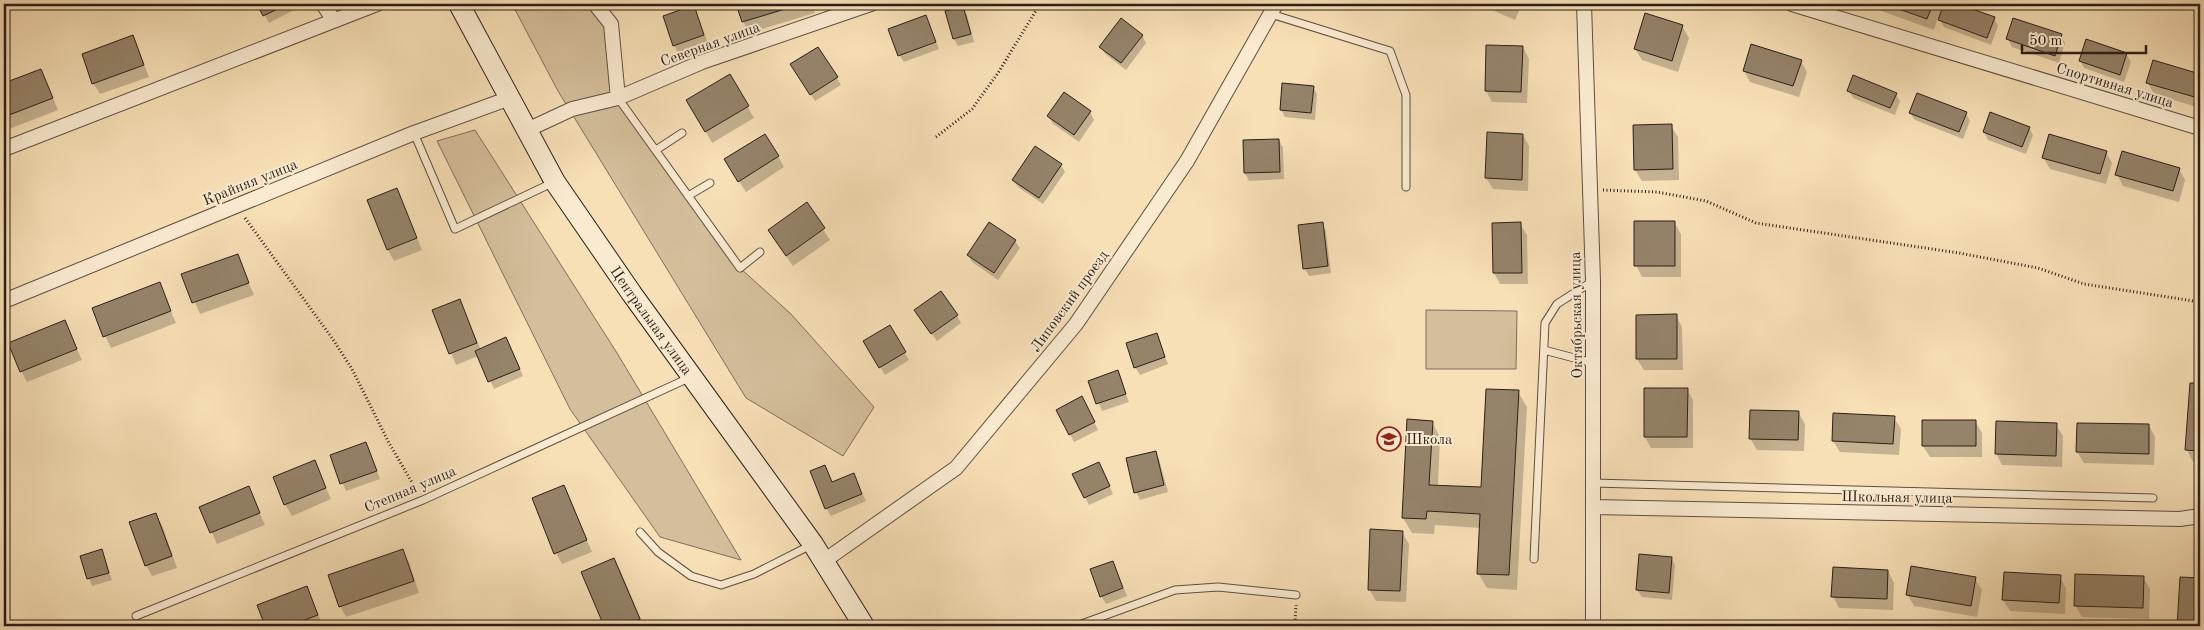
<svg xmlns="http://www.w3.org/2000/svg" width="2204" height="630" font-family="'Old Standard TT',serif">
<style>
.green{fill:#d4be9b;stroke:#806e59}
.shadow{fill:#0003}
.building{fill:#95836a;stroke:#2b1f17}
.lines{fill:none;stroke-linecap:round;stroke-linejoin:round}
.service-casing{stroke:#5e4f3f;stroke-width:9}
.minor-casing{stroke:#5e4f3f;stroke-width:16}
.secondary-casing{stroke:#2b1f17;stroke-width:22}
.path{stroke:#2b1f17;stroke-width:3;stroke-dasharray:1 2.5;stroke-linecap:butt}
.service{stroke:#faead0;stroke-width:7}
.minor{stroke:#faead0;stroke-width:14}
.secondary{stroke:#faead0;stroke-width:20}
.labels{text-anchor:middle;stroke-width:4;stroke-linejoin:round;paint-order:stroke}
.street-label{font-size:15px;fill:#2b1f17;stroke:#faead0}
.poi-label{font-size:15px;fill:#2b1f17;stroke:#faead0;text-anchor:start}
</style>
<rect width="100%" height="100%" fill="#f7dfb6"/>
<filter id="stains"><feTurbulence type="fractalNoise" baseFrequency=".004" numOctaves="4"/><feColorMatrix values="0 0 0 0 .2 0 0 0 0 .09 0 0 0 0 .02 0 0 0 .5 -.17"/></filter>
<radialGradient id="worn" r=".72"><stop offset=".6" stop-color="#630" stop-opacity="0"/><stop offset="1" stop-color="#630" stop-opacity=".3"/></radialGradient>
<!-- green -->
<path class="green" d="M512 4H595L611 24 618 98 740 268 791 314 874 407 843 456 746 398 558 91Z
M475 130 617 353 741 560 660 537 570 409 437 141Z
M1426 310 1517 311 1516 369H1426Z"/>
<!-- shadow -->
<path class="shadow" d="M259 4H291L294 10 269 23Z
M738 4H813L815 13 749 33 743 21Z
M1155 4H1169L1164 10Z
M1478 4H1522L1515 20Z
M1862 4H1942L1944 8 1945 4H1954L1994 18 1998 26 1991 45 1944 27 1938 17 1934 30Z
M2191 4H2200V7Z
M694 7 708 43 678 53 674 45Z
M963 8 967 15 974 42 958 46 954 39Z
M925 16 939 49 904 62 899 55Z
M1682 26 1689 38 1678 72 1642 60 1635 49Z
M1142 35 1146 43 1126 70 1105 54 1101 47Z
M2061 35 2065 43 2059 63 2012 47 2008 39Z
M133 37 149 77 100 94 93 83Z
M1523 47 1529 59 1527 103 1492 102 1486 91Z
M2126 54 2131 62 2124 82 2084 68 2080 60Z
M1801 61 1807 72 1799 97 1750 82 1744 71Z
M2154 62 2200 75V108L2154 94 2148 83Z
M41 70 58 110 4 131V85Z
M796 72 837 78 841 85 815 101Z
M729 75 754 118 712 143 688 100Z
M1313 87 1317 94 1315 120 1285 117 1281 110Z
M1849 91 1896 94 1900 101 1895 115 1853 98Z
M1090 112 1094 120 1079 142 1053 124 1048 116Z
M1910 113H1966L1970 121 1963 139 1915 120Z
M1671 126 1678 137 1679 180 1642 181 1635 170Z
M2029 128 2033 135 2026 154 1988 140 1984 132Z
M1523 135 1529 146 1528 191 1493 189 1486 178Z
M1279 140 1283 148 1284 179 1249 181 1245 173 1244 142Z
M2106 152 2112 163 2106 184 2050 169 2043 157Z
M778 156 784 167 746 192 732 171Z
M1061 165 1065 172 1043 204 1018 187 1013 180Z
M2179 169 2185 180 2179 202 2123 186 2117 174Z
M397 189 422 250 394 261 388 250Z
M806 204 830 240 793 266 769 231Z
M1674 222 1681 234V277H1642L1636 265Z
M1322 224 1326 231 1331 273 1309 276 1305 269Z
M1520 224 1527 235 1528 284H1500L1494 273Z
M1015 241 1020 248 998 280 972 262 968 255Z
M237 256 254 295 200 314 183 275Z
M159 284 176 323 111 348 93 309Z
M460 301 481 350 510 346 523 376 494 389 478 356 456 365 434 311Z
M1676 315 1682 327 1683 370H1644L1637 359Z
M957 316 961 323 937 341 920 317Z
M64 321 82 360 27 382 21 371Z
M889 327 909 360 885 375 865 342Z
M1156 334 1168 364 1140 375 1135 367Z
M1118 372 1129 402 1102 411 1090 381Z
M2192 384H2200V462H2193L2187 450Z
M1687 389 1693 400V448H1651L1645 437Z
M1518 392 1527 407 1517 590 1487 588 1478 573 1481 528 1435 525 1434 534 1412 533 1403 518 1432 422 1440 437 1438 486 1482 488Z
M1086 405 1098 430 1074 442 1070 434Z
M1798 412 1805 424 1804 451 1757 450 1750 438Z
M1894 418 1901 429 1899 455 1840 452 1833 441Z
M1923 421H1975L1982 433V457H1930L1923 446Z
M2056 425 2063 436 2062 467 2002 465 1996 453Z
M2149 425 2155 437 2154 465 2084 463 2077 452Z
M366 443 380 479 346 491 332 456Z
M1155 452 1159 459 1168 492 1140 500 1136 492Z
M314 462 331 499 292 516 285 504Z
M825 466 833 484 853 475 866 501 831 516 826 508Z
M1103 471 1113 494 1089 505 1074 475Z
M563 486 592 552 562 564 556 553Z
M248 488 265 525 217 544 201 507Z
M155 514 162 525 177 568 152 576 146 565Z
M1402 532 1409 544 1406 602 1376 601 1369 589Z
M101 551 112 580 92 586 81 557Z
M403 551 409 562 419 593 346 617 340 606Z
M1671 558 1675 565 1672 600 1642 597 1637 590Z
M614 559 620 570 644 626H606L583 572Z
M1113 562 1127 596 1106 604 1101 596Z
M1888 571 1894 583 1893 610 1839 608 1833 596Z
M2060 577 2066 588 2065 614 2010 611 2003 600Z
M2143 577 2150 589 2149 619 2082 617 2075 605Z
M2181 578 2200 579V626H2178Z
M1975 579 1982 590 1977 617 1914 606 1907 594Z
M306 587 323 626H267L259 605Z"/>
<!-- building -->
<path class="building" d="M257 4H288L263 16Z
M736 4H802L742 22Z
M1496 4H1511L1509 9Z
M1885 4H1933L1927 19Z
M1944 4H1958L1995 17 1987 38 1938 20Z
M694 5 704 35 673 46 663 16Z
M963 6 971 34 953 39 945 11Z
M1645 13 1683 25 1672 61 1634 49Z
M926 15 936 42 898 56 888 29Z
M1121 18 1143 35 1121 63 1099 47Z
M2013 18 2062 34 2055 56 2006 39Z
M133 35 144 65 92 84 82 54Z
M2086 39 2127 53 2120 75 2079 61Z
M1751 44 1802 60 1793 86 1743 71Z
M1486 45 1523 46 1521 92 1485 91Z
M818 47 838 77 810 95 790 64Z
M2153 60 2200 74 2198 98 2146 83Z
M41 69 53 98 4 117V83Z
M730 74 749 106 705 132 686 100Z
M1853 75 1897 93 1890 108 1847 91Z
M1282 83 1314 86 1311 113 1280 110Z
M1064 92 1091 111 1074 135 1047 116Z
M1917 93 1967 112 1959 132 1909 113Z
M1990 112 2030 127 2022 147 1983 132Z
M1672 124 1673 169 1634 170 1633 125Z
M1487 132 1523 134 1522 180 1485 178Z
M765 134 779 156 738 182 724 159Z
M2049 134 2107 151 2100 174 2042 158Z
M1279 139 1280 172 1244 173 1243 140Z
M1035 146 1062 164 1039 198 1012 180Z
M2122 151 2180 168 2173 191 2115 175Z
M397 188 417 238 387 250 367 200Z
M807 202 825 228 786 256 768 230Z
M1634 221H1675V266H1634Z
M989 222 1016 240 994 273 967 255Z
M1323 222 1328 266 1303 269 1298 225Z
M1521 222 1522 273H1493L1492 223Z
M238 254 249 283 192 303 181 274Z
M160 282 171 311 103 337 92 308Z
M941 291 958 315 931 334 914 310Z
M460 299 477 343 449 354 432 310Z
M1677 314V359H1636V315Z
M65 320 77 349 20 372 8 343Z
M890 325 906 352 879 368 863 341Z
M1157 333 1165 357 1134 368 1126 343Z
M506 337 520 369 488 382 475 351Z
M1118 370 1126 394 1096 404 1088 381Z
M2190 383H2200V451L2185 450Z
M1644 388H1688L1687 437H1644Z
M1486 389 1519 390 1509 575 1477 574 1480 514 1427 511 1426 519 1402 518 1407 419 1433 421 1429 485 1481 487Z
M1082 396 1095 422 1069 435 1056 410Z
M1750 410 1799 411 1798 440 1749 439Z
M1833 413 1895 416 1893 444 1832 441Z
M1922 420H1976V446H1922Z
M1996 421 2057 423 2056 456 1995 454Z
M2077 423 2149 424V454L2076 452Z
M366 442 377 471 340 484 330 455Z
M1156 451 1164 485 1134 493 1126 458Z
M315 460 326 488 284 505 273 477Z
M1099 462 1110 486 1084 498 1072 474Z
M825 465 832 482 854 473 862 494 825 509 810 471Z
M564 485 587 540 554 554 532 498Z
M249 486 260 513 210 533 199 507Z
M156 513 172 556 145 566 129 522Z
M1370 529 1403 531 1400 591 1368 590Z
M102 549 109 573 87 579 80 556Z
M403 549 414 581 339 607 328 575Z
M1639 554 1672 557 1669 593 1636 590Z
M614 558 640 619 622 626H604L581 572Z
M1113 561 1123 588 1100 597 1090 569Z
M1911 566 1976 577 1971 606 1906 595Z
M1833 567 1888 570 1887 599 1831 597Z
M2004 572 2061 575 2059 603 2002 600Z
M2075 574 2144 576 2143 608 2074 606Z
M2180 577 2200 578V626H2177Z
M307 586 318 615 288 626H265L257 605Z"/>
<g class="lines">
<!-- service casing -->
<g class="service-casing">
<path id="service" d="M1271 14 1390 51 1406 95V187
M618 98 740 268 760 252
M414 133 455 229 552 183
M656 150 682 133
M688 196 710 183
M1544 350 1593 363
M1593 483 2153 498
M640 532 658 552 691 576 721 585 754 574 811 545
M1534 559 1545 323 1557 304 1593 281
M136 616 423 500 691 377
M1076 626 1175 590 1218 587 1296 595"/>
</g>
<!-- minor casing -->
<g class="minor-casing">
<path id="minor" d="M323 4 333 19
M595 4 611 24 618 98
M1584 4 1593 281V626
M1792 4 2200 128
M527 130 572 109 618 98 702 62 871 4
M4 149 377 4
M4 301 414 133 510 98
M1593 507 2180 519 2200 516
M824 561 956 468 1076 324 1187 161 1276 4"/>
</g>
<!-- secondary casing -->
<g class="secondary-casing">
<g id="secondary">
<path id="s1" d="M459 4 555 182 632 294 813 544 864 626"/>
</g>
</g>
<!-- path -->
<path class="path" d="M936 137 972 109 998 73 1040 4
M1603 190 1657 192 1706 201 1756 223 1959 253 2038 268 2084 284 2200 302
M245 218 332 338 352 369 389 443 417 491
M1293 626 1295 623 1296 605"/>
<!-- service -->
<use href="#service" class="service"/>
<!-- minor -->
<use href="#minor" class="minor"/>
<!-- secondary -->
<use href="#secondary" class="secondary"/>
</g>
<!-- icons -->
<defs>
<g id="school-ring" transform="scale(1.25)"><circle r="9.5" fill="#faead0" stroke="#8f2418" stroke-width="1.5"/><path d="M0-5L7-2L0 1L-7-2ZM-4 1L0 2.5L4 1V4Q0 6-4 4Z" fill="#8f2418"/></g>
</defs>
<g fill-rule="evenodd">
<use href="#school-ring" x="1389" y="439"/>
</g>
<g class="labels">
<!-- street labels -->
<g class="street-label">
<text transform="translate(710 44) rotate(-20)" y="5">Северная улица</text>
<text transform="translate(2115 85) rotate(17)" y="5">Спортивная улица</text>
<text transform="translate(250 182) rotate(-22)" y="5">Крайняя улица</text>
<text transform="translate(1069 301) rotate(-54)" y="5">Липовский проезд</text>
<text transform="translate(1576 315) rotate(-91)" y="5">Октябрьская улица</text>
<text dy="5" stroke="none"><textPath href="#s1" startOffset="371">Центральная улица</textPath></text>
<text transform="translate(410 489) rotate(-23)" y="5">Степная улица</text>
<text transform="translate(1897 497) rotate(1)" y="5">Школьная улица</text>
</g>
<!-- poi labels -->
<g class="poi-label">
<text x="1406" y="444">Школа</text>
</g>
</g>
<!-- margin -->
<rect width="2204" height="630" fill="none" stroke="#f7dfb6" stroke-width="20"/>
<rect x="5" y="5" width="2194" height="620" fill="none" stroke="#2b1f17" stroke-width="2.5"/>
<rect x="10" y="10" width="2184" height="610" fill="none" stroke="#2b1f17"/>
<!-- scale -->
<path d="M2022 45v8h124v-8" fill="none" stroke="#2b1f17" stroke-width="2.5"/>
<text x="2029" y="45" font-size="15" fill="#2b1f17" stroke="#faead0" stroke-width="4" paint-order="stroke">50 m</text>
<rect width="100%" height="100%" filter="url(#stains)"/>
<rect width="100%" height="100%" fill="url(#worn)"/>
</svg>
